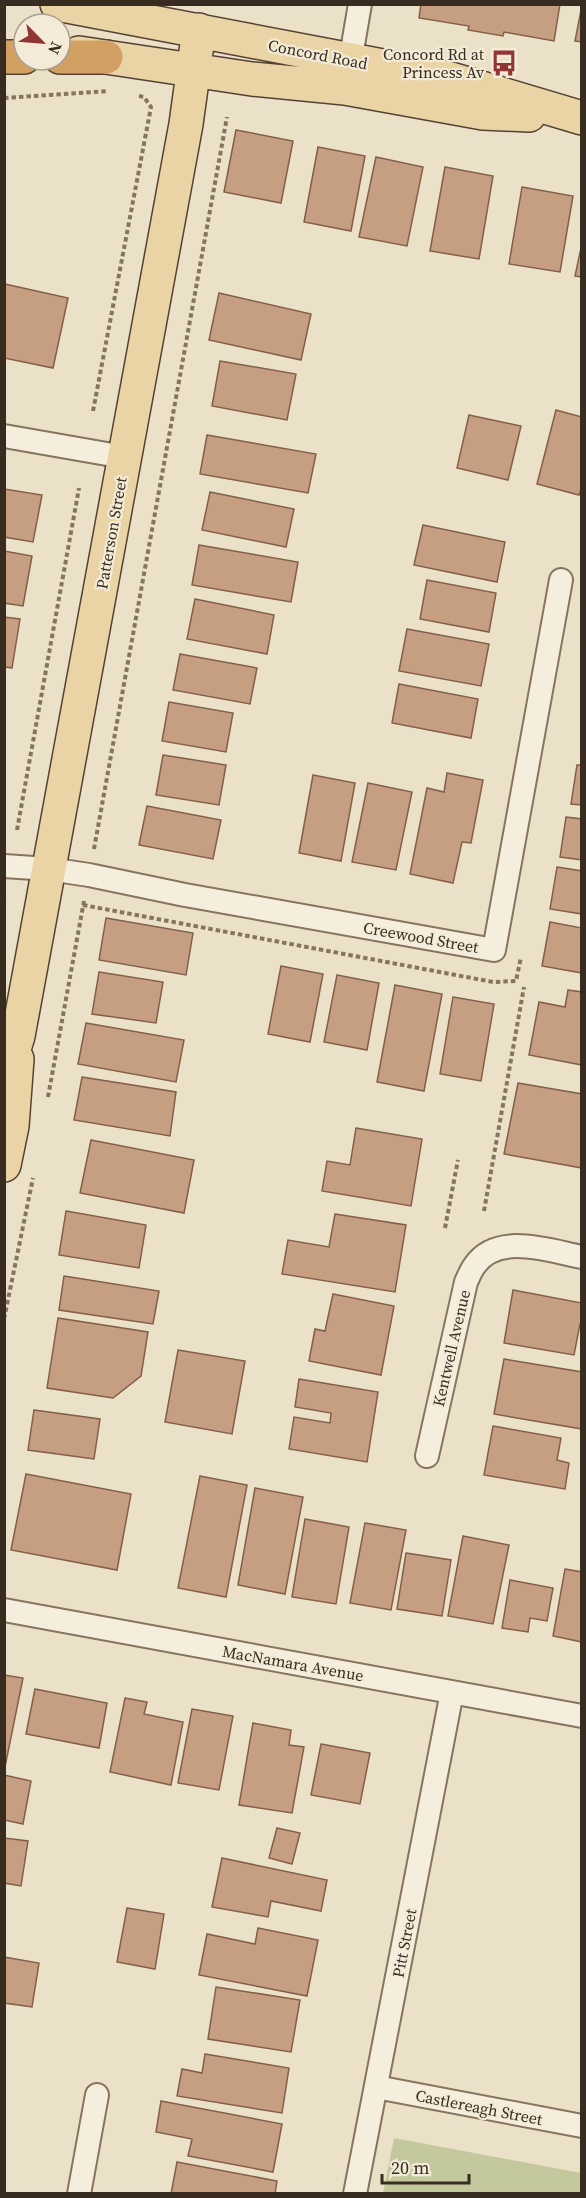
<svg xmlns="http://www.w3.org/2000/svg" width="586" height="2198" font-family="'Source Serif 4',serif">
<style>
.green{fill:#c4c89d}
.building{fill:#c69e82;stroke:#835f47;stroke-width:1.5}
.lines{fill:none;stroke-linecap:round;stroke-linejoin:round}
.street-casing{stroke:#86745f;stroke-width:26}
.primary-casing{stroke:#544233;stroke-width:36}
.highway-casing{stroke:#544233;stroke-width:36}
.path{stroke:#86745f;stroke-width:4;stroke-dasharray:4.5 3;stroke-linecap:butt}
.street{stroke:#f6eedc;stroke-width:22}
.primary{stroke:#ead4a5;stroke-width:33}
.highway{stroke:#d2a062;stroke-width:33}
.labels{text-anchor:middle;stroke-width:4.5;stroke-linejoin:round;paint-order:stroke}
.street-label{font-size:16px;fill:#382c21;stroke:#f3ebd8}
.poi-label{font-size:16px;fill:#382c21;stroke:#f3ebd8;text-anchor:end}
</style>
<rect width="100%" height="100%" fill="#ebe1c9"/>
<!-- green -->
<path class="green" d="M394 2138 581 2173V2193H383Z"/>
<!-- building -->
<path class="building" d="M421 4H560L554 41 504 32 503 36 468 30 469 26 419 18Z
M582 5V42L575 41Z
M236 130 293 141 281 203 224 192Z
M318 147 365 156 351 231 304 222Z
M376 157 423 167 407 246 359 237Z
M445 167 493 176 479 259 430 251Z
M522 187 573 196 560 272 509 264Z
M582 243V277L575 276Z
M5 284 68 298 53 368 4 358Z
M219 293 311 314 301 360 209 340Z
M220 361 296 374 287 420 212 406Z
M556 410 582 417V487L579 495 537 484Z
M469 415 521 426 508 480 457 468Z
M207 435 316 454 308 493 200 474Z
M4 489 42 495 33 542 4 537Z
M210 492 294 509 286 547 202 530Z
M423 525 505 542 497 582 414 565Z
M199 545 298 562 291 602 192 585Z
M4 551 32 556 23 606 4 603Z
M427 580 496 593 489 632 420 619Z
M195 599 274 615 267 654 187 639Z
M4 617 20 619 12 668 4 667Z
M407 629 489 644 481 686 399 671Z
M180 654 257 668 250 704 173 690Z
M399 684 478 699 471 738 392 723Z
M169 702 233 713 226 752 162 741Z
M163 755 226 765 219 805 156 795Z
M577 765H582V805L571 804Z
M447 773 483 780 471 843 462 842 453 883 410 874 427 788 444 792Z
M313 775 355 783 341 861 299 853Z
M368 783 412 792 396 870 352 862Z
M147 806 221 820 213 859 139 845Z
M566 817 582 819V860L560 857Z
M557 867 582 871V914L550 909Z
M106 918 193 933 186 975 99 960Z
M550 922 582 928V973L542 966Z
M281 966 323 974 310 1042 268 1034Z
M99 972 163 982 156 1023 92 1014Z
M337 975 379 983 367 1050 324 1042Z
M395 985 442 994 424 1091 377 1082Z
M568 990 582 992V1065L529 1055 539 1002 565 1007Z
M453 997 494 1004 481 1081 440 1074Z
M86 1023 184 1040 176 1082 78 1064Z
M82 1077 176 1092 170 1136 74 1120Z
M518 1083 582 1094V1168L504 1154Z
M356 1128 422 1139 411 1206 322 1191 327 1161 350 1165Z
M91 1140 194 1160 184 1213 80 1193Z
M66 1211 146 1225 139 1268 59 1255Z
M335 1214 406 1225 395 1292 282 1274 288 1240 329 1247Z
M64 1276 159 1291 153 1324 59 1310Z
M513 1290 582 1303V1325L580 1324 574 1355 504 1343Z
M333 1294 394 1306 381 1375 309 1361 315 1329 325 1331Z
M58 1318 148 1332 141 1376 113 1398 47 1388Z
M178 1350 245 1361 232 1434 165 1422Z
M504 1359 582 1372V1429L494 1414Z
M299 1379 378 1392 367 1462 289 1449 294 1417 330 1423 331 1413 295 1407Z
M34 1410 100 1419 94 1459 28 1450Z
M493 1426 561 1438 557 1460 569 1463 565 1489 484 1475Z
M26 1474 131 1494 117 1570 11 1550Z
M200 1476 247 1485 226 1597 178 1588Z
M255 1488 303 1497 285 1594 238 1585Z
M305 1519 349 1527 336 1604 292 1597Z
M365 1523 406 1530 391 1610 350 1603Z
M463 1536 509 1545 493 1624 448 1616Z
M406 1553 451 1560 442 1616 397 1609Z
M565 1569 582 1572V1642L553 1636Z
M510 1580 553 1588 547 1621 530 1618 528 1632 502 1628Z
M4 1675 23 1678 5 1767H4Z
M35 1689 107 1703 99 1748 26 1734Z
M125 1698 147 1702 144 1714 183 1722 171 1785 110 1772Z
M192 1709 233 1716 219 1790 178 1783Z
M253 1723 291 1730 289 1745 304 1747 292 1813 239 1805Z
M321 1744 370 1753 360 1804 311 1795Z
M4 1775 31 1781 23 1824 4 1820Z
M277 1828 300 1833 292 1864 269 1858Z
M4 1838 28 1841 21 1886 4 1883Z
M222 1858 327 1880 321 1911 271 1901 268 1917 212 1907Z
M127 1908 164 1914 155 1969 117 1962Z
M258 1928 318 1940 307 1996 199 1975 207 1934 255 1944Z
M4 1957 39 1963 32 2007 4 2003Z
M216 1987 300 2000 291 2052 208 2039Z
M205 2054 289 2068 282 2113 177 2096 182 2069 202 2073Z
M161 2101 282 2124 273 2172 188 2156 192 2139 156 2132Z
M177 2162 277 2181 275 2194H171Z"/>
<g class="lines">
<!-- street casing -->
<g class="street-casing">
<path id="street" d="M348 74 360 4
M4 436 124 457
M4 866 49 869 89 875 185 895 494 950 561 580
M427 1456 466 1282C469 1276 471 1270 475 1265 498 1232 550 1251 582 1257
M4 1610 582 1716
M376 2087 582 2126
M79 2194 97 2095
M355 2194 452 1692"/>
</g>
<!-- primary casing -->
<g class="primary-casing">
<path id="primary" d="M57 4 451 79 582 118
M79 53 252 79 345 88 483 113 529 115
M4 1081 18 1036 186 124 199 30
M4 1165 12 1126 17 1059"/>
</g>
<!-- highway casing -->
<g class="highway-casing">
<path id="highway" d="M4 57H24
M60 57H106"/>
</g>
<!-- path -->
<path class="path" d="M4 98 108 91
M93 411 151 107 144 97 139 96
M17 830 79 488
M94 849 227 117
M4 903 5 902
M83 905 493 982 516 981 521 957
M48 1097 84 901
M484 1211 524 987
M445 1228 458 1160
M4 1319 33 1178"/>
<!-- street -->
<use href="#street" class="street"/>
<!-- primary -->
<use href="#primary" class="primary"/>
<!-- highway -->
<use href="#highway" class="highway"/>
</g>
<!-- icons -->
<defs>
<g id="bus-bare" transform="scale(2.07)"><path d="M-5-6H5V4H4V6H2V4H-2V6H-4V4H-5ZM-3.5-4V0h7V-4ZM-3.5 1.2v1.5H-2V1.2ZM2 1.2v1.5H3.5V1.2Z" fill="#903435" stroke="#f3ebd8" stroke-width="2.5" paint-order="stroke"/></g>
</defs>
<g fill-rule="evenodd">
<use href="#bus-bare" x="504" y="63"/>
</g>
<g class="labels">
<!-- street labels -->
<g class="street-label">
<text transform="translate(318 54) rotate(11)" y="6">Concord Road</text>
<text transform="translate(111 533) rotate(-80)" y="6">Patterson Street</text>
<text transform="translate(421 937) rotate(10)" y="6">Creewood Street</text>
<text transform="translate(451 1348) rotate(-77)" y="6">Kentwell Avenue</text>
<text transform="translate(293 1663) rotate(10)" y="6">MacNamara Avenue</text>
<text transform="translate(404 1943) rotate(-79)" y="6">Pitt Street</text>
<text transform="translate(479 2107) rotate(11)" y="6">Castlereagh Street</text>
</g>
<!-- poi labels -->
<g class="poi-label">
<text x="484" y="60">Concord Rd at<tspan x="484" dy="18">Princess Av</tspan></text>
</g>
</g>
<!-- border -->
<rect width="586" height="2198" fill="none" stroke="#382c21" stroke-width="12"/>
<!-- north arrow -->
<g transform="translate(42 42) rotate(115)"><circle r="28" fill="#f3ebd8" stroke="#a89f8f" stroke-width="1.5"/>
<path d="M0-4.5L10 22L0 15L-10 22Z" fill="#903435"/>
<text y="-9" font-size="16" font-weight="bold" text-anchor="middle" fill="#382c21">N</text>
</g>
<!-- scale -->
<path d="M382 2174v9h87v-9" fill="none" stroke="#382c21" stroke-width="3"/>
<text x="391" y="2174" font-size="18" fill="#382c21" stroke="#f3ebd8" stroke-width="4.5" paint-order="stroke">20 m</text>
</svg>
